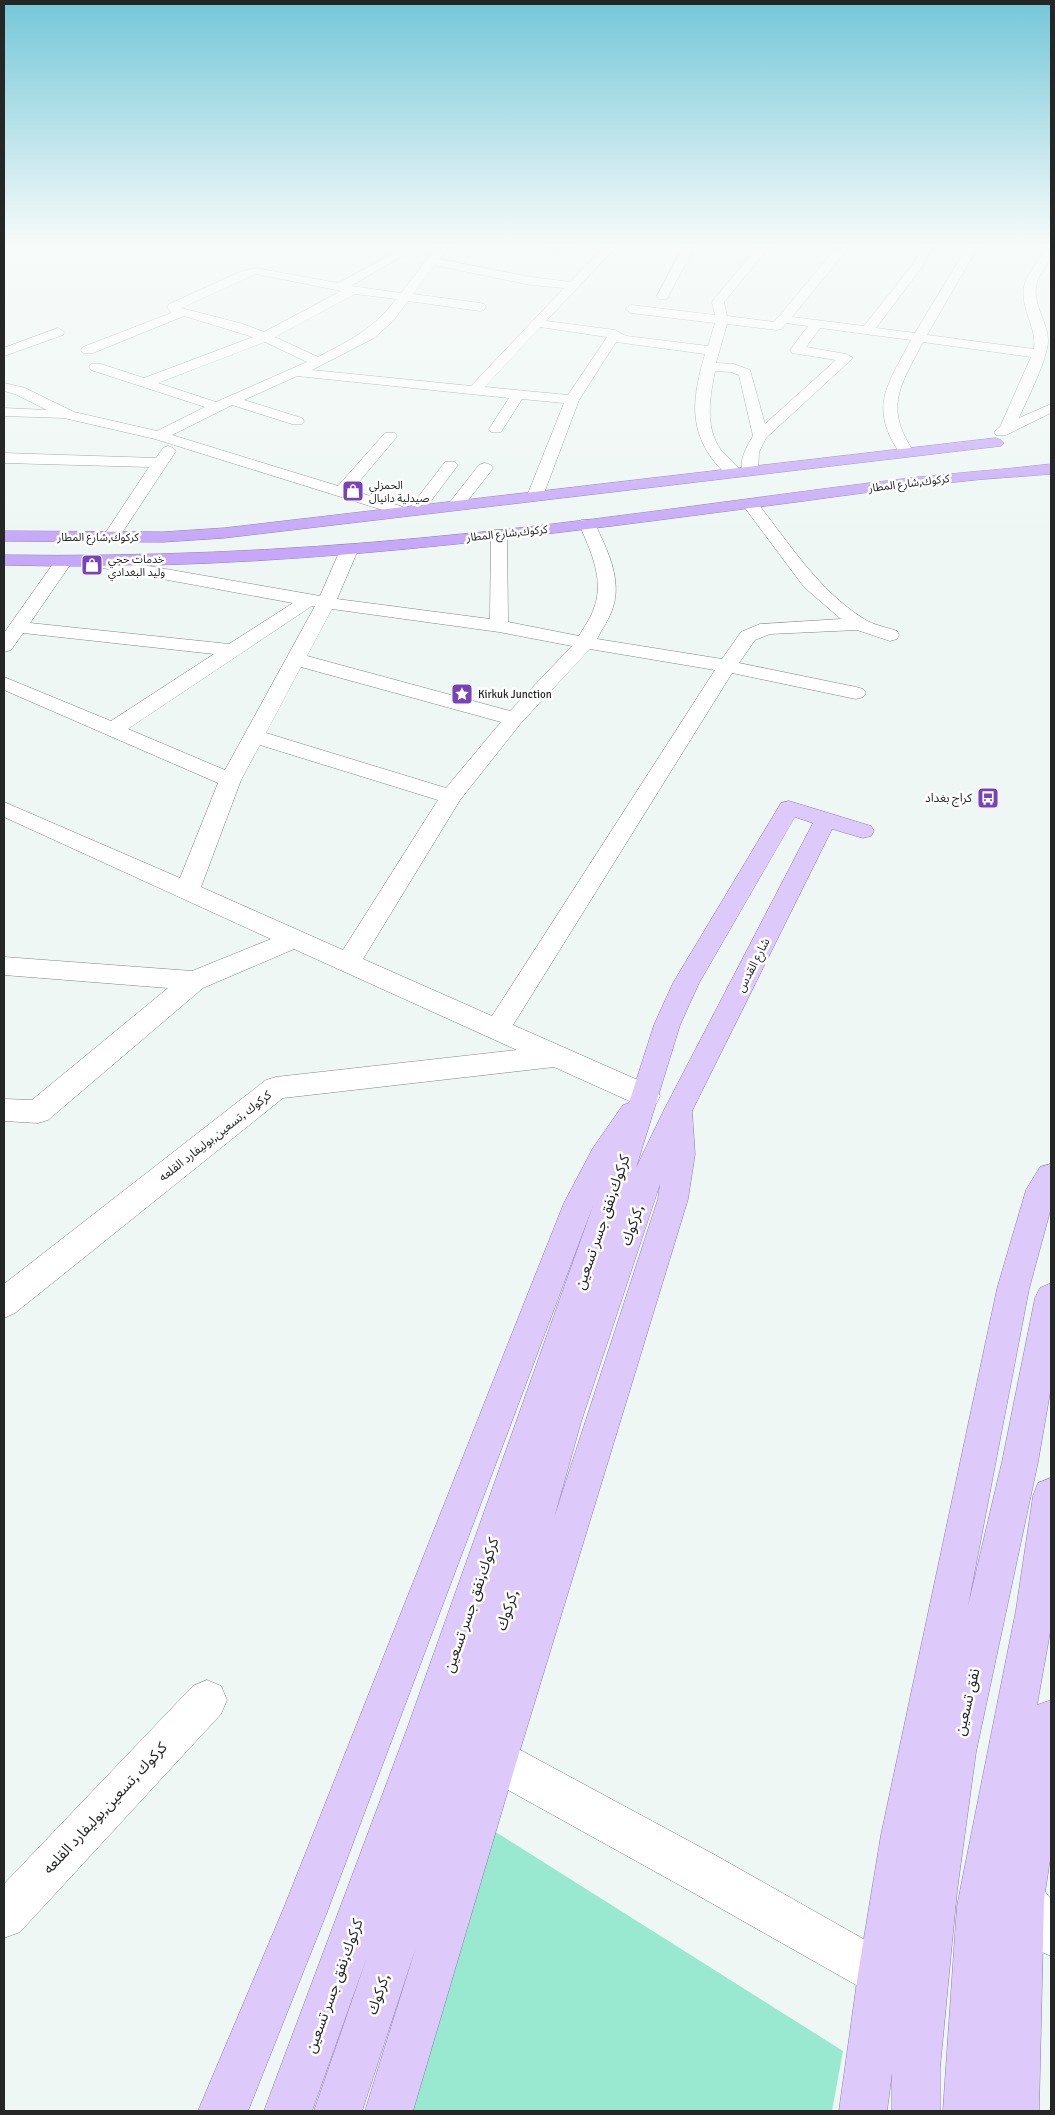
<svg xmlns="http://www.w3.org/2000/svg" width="1055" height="2115" font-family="Signika,'Noto Sans Arabic',sans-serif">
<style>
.green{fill:#99e9d0}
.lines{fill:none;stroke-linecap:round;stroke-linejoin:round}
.street-casing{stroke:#7f8784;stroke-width:1}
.primary-casing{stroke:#8d7aaf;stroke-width:1}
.highway-casing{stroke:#8d7aaf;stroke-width:1}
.street{fill:#fff;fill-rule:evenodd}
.primary{fill:#ddcafb;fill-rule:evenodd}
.highway{fill:#c6a7f9;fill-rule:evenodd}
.labels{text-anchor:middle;stroke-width:5;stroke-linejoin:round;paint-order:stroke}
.far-street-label{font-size:11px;fill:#242726;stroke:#fff}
.far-poi-label{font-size:11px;fill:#242726;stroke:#fff;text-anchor:start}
.poi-label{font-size:12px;fill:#242726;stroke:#fff;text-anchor:end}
.street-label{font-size:12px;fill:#242726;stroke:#fff}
.near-street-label{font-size:15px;fill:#242726;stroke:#fff}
</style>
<rect width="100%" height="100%" fill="#eef7f3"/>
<!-- green -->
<path class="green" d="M494 1831 843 2051 832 2111H394Z"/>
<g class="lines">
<!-- street casing -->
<g class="street-casing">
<path id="street" d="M438 247H450L439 259 531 277 570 282 604 247H616L546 321 615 330 626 336 708 346 715 323 631 313 625 309 631 305 715 315 712 302 714 299 758 247H769L724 302 727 316 774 322 837 247H847L846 251 792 317 864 326 913 264 922 247H933L922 267 876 328 915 333 967 247H978L927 335 1034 349C1037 327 1020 309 1024 287 1026 274 1039 261 1045 249L1051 247C1051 266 1039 271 1036 286 1033 305 1047 321 1048 339 1049 357 1027 399 1019 418L1051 404V413L1006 435H996L994 432 1000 427 1031 357 923 342C901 385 883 407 914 452L911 455H901C868 407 887 386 911 340L820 328 806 347 846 354 853 358 766 438 759 452 758 471 756 474H744C737 463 747 446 753 436L739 375 731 372 715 371C710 397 704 426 721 450 728 458 736 464 742 473L740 476C729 479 724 472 717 465 687 429 693 396 705 354L616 342 579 400 543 496 541 499H529L527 496 564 403 522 399 501 432H491L489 429 509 398 297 376 244 400 302 418 304 421 302 424H292L232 405 172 435 338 486 385 433H395L397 436 395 439 352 490 409 509 445 462H455L458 465 422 513 416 515 409 512 402 516 155 439 64 418 4 416V408L47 410 15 394 4 391V383L25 388 74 412 157 431 205 407 91 370 89 367 91 364H101L144 378 253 337 184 316 93 353H83L81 350 83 347 171 313 167 307 169 304 242 271 256 268 338 283 398 251 404 254 402 256 351 286 401 293 427 259ZM434 265 531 285 564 288 471 386 312 370 374 338 393 321 408 301 480 311 484 310 486 307 484 304 480 303 413 294ZM256 274 341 291 264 332 243 324 181 308ZM355 294 396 299C374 329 350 340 318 357L275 337ZM786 323 808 326 790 350 792 353 836 360 765 424 750 370 734 364 716 363 727 324 777 330 781 329ZM540 327 607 337 568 395 485 387ZM265 342 307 362 216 402 158 383Z
M547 247H569L570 249 564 252Z
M683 247H694L667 299H659L657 296Z
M58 328 64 332 63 335 4 356V348Z
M168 446 173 448 176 451 116 542H104L102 538 149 467 4 463V453L156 458 163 448Z
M485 463 491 465 493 468 491 471 462 508H450L448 505 450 502 479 465Z
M750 499 756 501C789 543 818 590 864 619 873 625 886 627 897 631L899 635 897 639 890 641 857 630 770 634 755 640 739 663 856 687 863 689 866 693 863 697 856 699 732 673 513 1025 656 1088 660 1096 656 1104 646 1107 636 1104 554 1067 283 1098 15 1313 4 1318V1284L266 1080 276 1077 517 1050 294 949 203 988 48 1120 38 1123 4 1121V1099L32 1100 168 988 4 975V957L192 971 271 939 4 817V802L180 878 218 783 4 690V677L111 721 214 654 23 633 11 650 4 652V633L57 558 63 557 69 558 72 562 30 623 229 644 293 603 97 567 91 566 88 562 91 558 97 557 320 596 340 550 343 546 349 545 355 546 358 550 337 599 490 619 491 534 493 530H505L507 534 508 622 579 636C584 627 591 618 594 608 605 580 590 549 579 524L581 520H593L595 524C607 549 622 579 613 607 610 618 602 629 597 639L722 659 741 632 760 624 841 619 804 587 742 504 744 501ZM312 606H315L225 770 128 729ZM332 609 499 632 572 646 510 711 307 656ZM590 649 715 670 492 1016 363 959 460 800 521 723ZM301 667 501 722 446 788 266 733ZM260 745 438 800 343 950 201 887 241 780Z
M207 1680 221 1686 227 1700 221 1714 20 1932 4 1938V1884L193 1686Z
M496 1739 511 1745 715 1855 897 1958 904 1974 897 1990 881 1997 865 1990 683 1887 481 1775 475 1760 481 1745Z
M1022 1877 1038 1883 1051 1899V1956L1035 1949 1006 1915 1000 1899 1006 1883Z"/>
</g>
<!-- primary casing -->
<g class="primary-casing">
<path id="primary" d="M789 801 871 826 874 831 871 836 863 838 832 829 692 1111 695 1154 688 1199 517 1760 413 2111H365L416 1947 362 2111H314L367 1957 312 2111H264L407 1729 594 1203 327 1912 248 2111H198L283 1910 564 1203 593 1148 623 1105 629 1103 654 1025 673 983 781 803ZM795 817 813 823 664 1110 636 1168 680 1025 699 983ZM660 1184 658 1199 554 1518 581 1422Z
M1051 1164V1208L1029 1289 968 1606 1002 1462 1035 1298 1040 1288 1051 1283V1387L1038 1462 976 1752 957 1891 940 2068V2111H892V2073L887 2111H839L858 1974 881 1835 997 1289 1026 1190 1040 1167Z
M1051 1478V1627L1037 1705 1051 1700V1853L1044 1899 1039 2111H943L957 1906 1016 1610 1033 1496 1038 1483Z"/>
</g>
<!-- highway casing -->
<g class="highway-casing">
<path id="highway" d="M996 438 1001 440 1004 443 1001 446 224 538 163 542 4 541V531L163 532 224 528Z
M1051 464V474C1019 477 988 478 956 482 905 487 855 494 804 501 538 536 273 573 4 565V555C143 557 282 551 421 538 574 524 725 501 877 482 935 474 993 471 1051 464Z"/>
</g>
<!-- street -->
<use href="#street" class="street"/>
<!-- primary -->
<use href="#primary" class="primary"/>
<!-- highway -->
<use href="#highway" class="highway"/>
</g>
<!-- sky -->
<linearGradient id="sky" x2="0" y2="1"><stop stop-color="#74c7d8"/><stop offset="0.45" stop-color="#f7fbfa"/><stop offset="1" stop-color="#f7fbfa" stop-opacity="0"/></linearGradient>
<rect width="1055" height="544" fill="url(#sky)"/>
<!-- icons -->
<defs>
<g id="shop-square" transform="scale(1.125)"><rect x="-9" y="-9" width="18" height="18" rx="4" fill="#7842b9" stroke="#fff"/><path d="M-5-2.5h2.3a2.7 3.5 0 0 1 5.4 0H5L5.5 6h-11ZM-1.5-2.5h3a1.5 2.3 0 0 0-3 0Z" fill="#fff"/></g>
<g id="sight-square" transform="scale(1.125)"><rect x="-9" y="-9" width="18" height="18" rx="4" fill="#7842b9" stroke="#fff"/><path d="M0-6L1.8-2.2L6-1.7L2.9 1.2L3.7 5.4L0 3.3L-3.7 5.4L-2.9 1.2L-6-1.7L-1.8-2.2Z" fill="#fff"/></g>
<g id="bus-square" transform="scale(1.125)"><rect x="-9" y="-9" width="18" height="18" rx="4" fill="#7842b9" stroke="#fff"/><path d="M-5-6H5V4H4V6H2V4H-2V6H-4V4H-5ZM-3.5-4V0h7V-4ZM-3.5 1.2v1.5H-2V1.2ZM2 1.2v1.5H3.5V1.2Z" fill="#fff"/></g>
</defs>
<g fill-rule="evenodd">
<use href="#shop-square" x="353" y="491"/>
<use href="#shop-square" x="92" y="565"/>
<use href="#sight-square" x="462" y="694"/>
<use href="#bus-square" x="988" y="798"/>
</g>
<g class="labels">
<!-- far-street labels -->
<g class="far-street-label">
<text transform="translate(909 483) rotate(-7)" y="4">كركوك,شارع المطار</text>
<text transform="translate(507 533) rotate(-6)" y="4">كركوك,شارع المطار</text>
<text x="98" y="541">كركوك,شارع المطار</text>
</g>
<!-- far-poi labels -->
<g class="far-poi-label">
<text x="369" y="489">الحمزلي<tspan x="369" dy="13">صيدلية دانيال</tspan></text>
<text x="108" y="563">خدمات حجي<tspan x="108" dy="13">وليد البغدادي</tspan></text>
<text x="478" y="698">Kirkuk Junction</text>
</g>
<!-- poi labels -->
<g class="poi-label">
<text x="972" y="802">كراج بغداد</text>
</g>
<!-- street labels -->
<g class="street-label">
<text transform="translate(753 965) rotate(-63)" y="4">شارع القدس</text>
<text transform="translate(215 1136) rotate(-38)" y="4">كركوك ,تسعين,بوليفارد القلعه</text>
</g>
<!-- near-street labels -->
<g class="near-street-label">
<text transform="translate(602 1222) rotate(-71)" y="5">كركوك,نفق جسر تسعين</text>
<text transform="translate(632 1225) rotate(-71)" y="5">كركوك,</text>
<text transform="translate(471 1605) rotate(-71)" y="5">كركوك,نفق جسر تسعين</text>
<text transform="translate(507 1610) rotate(-72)" y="5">كركوك,</text>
<text transform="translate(967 1702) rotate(-77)" y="5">نفق تسعين</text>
<text transform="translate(105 1808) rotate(-47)" y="5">كركوك ,تسعين,بوليفارد القلعه</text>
<text transform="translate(334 1986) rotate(-70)" y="5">كركوك,نفق جسر تسعين</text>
<text transform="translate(378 1994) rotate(-71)" y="5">كركوك,</text>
</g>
</g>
<!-- border -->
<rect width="1055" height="2115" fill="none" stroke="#242726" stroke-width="10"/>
</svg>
